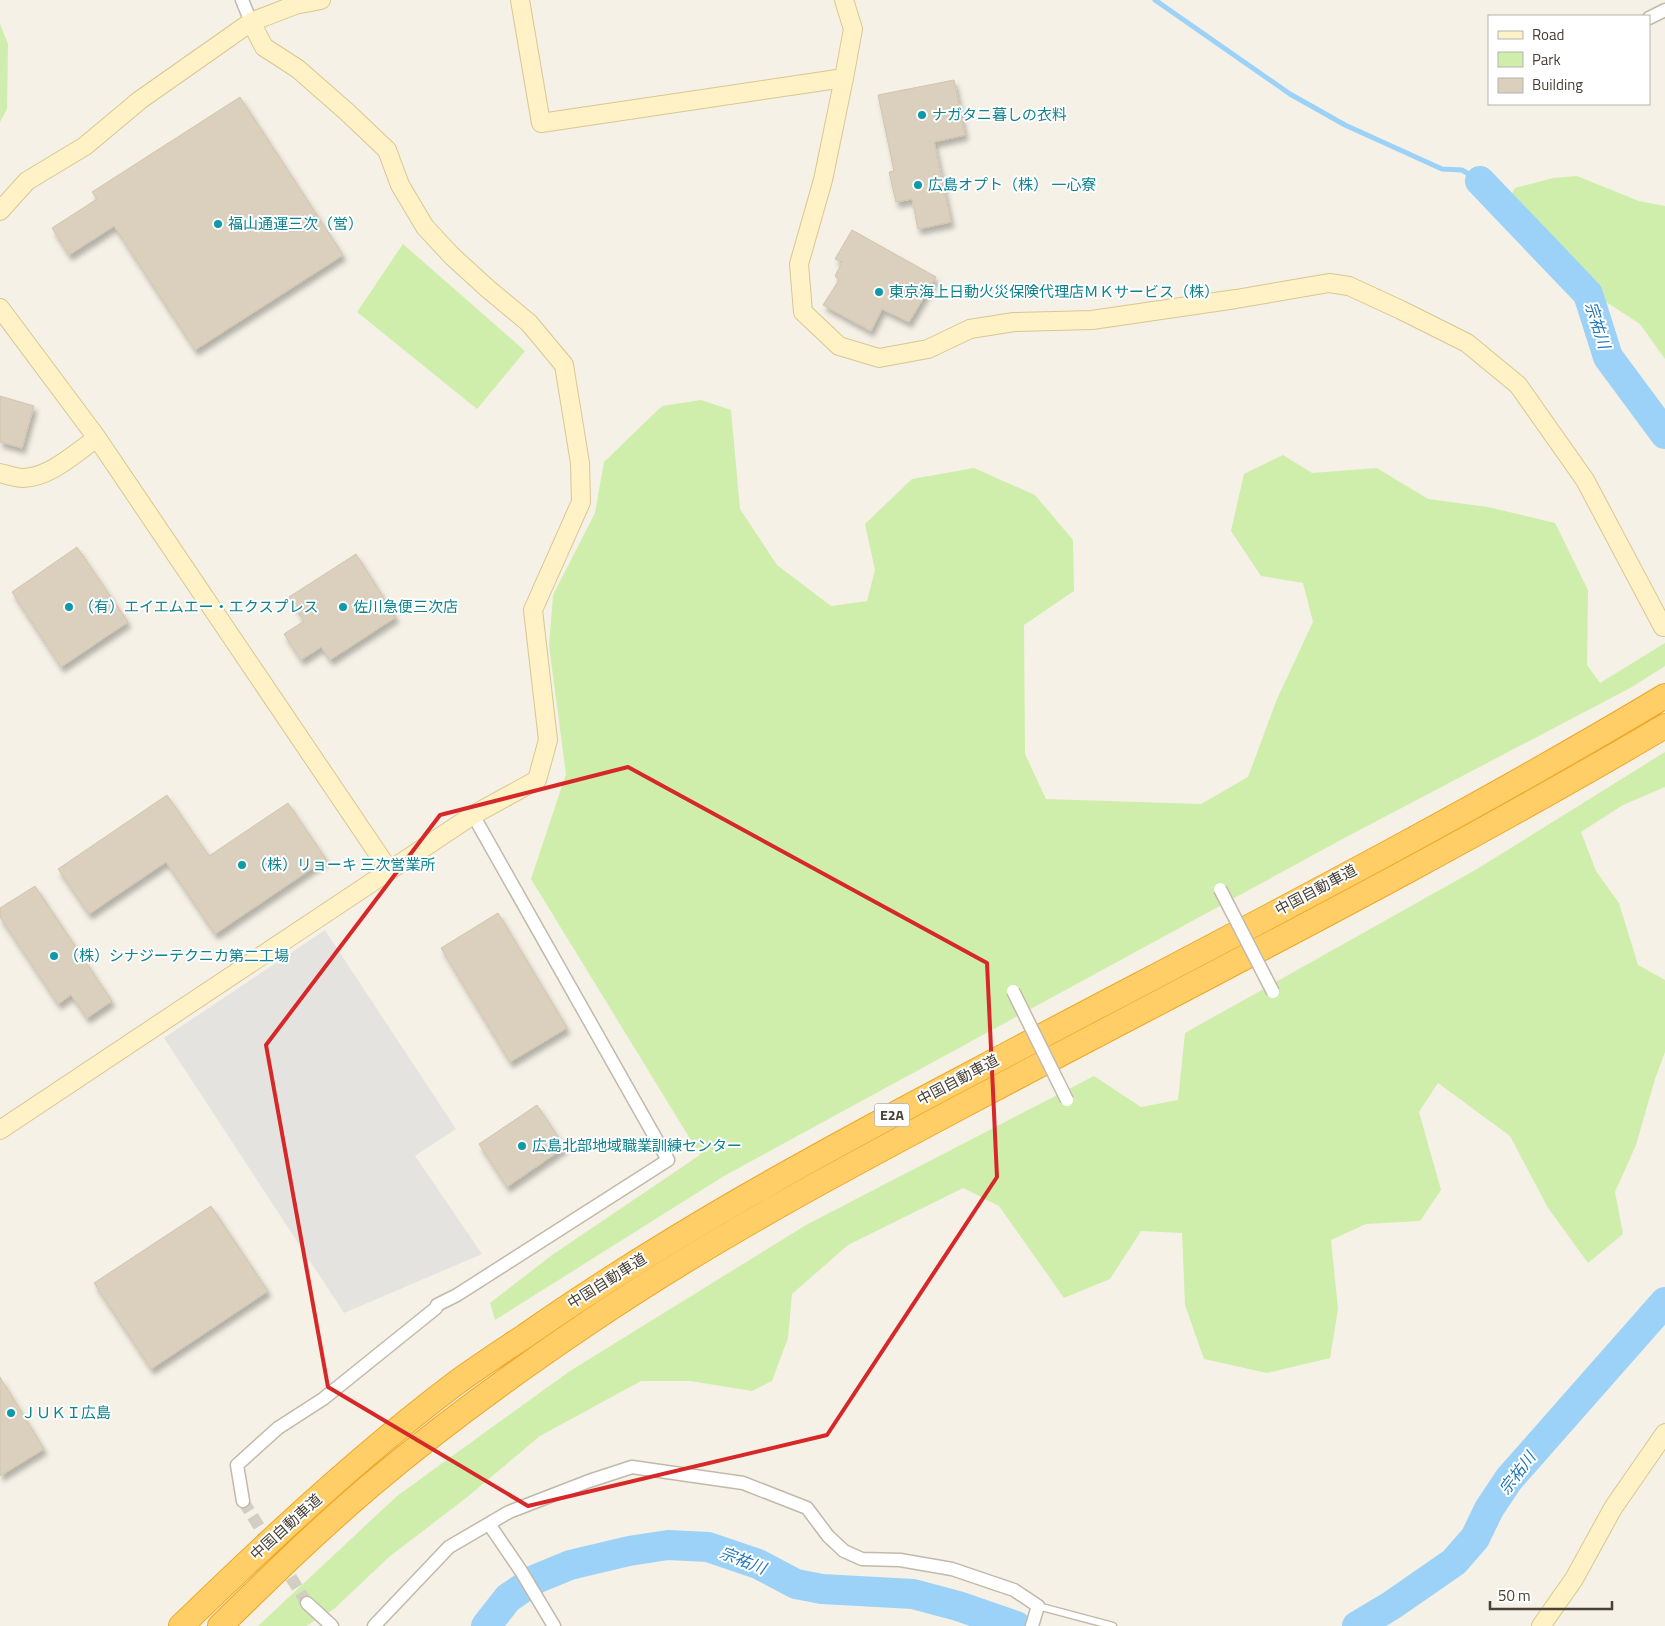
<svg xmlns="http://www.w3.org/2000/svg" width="1665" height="1626" font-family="'Titillium Web','Noto Sans JP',sans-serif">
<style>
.green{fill:#cfeeab}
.parking{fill:#e5e3df}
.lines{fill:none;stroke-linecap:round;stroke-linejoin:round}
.stream{stroke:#9cd2f8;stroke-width:5}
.river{stroke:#9cd2f8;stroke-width:30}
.building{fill:#dbcfbd;stroke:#d3c5ad;filter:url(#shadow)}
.street-tunnel{stroke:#d3cec3;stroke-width:12;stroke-dasharray:12 6;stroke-linecap:butt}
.lane-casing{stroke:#c2b9a8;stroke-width:9}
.street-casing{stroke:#c2b9a8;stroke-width:15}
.secondary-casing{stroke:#d9c791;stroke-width:20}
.highway-casing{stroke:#eea627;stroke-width:26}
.lane{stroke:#fff;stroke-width:6}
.street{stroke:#fff;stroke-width:12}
.secondary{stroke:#fff2c6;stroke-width:18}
.highway{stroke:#ffce67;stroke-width:24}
.street-bridge-casing{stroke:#c2b9a8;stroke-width:15;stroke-linecap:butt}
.street-bridge{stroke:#fff;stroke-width:12}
.marked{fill:none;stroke:#d62828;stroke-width:4;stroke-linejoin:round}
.culture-dot{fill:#0f9aa8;stroke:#fff;stroke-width:2}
.labels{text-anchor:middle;stroke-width:4;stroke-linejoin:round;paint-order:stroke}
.shield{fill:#fff;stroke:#807a72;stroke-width:1}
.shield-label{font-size:14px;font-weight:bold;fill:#494135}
.culture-label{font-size:15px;fill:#0d838f;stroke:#fff;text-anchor:start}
.street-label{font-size:15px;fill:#494135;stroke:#fff}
.water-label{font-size:16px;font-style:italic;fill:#2077b8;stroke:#fff}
</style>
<defs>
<filter id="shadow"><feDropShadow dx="3" dy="5.5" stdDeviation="2.5" flood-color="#0004"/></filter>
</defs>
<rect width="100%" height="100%" fill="#f5f1e6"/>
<!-- green -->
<path class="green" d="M0 24 8 44 7 109 0 122Z
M1577 176 1639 201 1665 206V359L1640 324 1600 298 1511 196 1515 188 1553 178Z
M403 244 525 351 477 409 357 312Z
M701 400 731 410 740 509 777 565 831 606 867 601 875 570 865 524 912 479 974 468 1035 495 1073 540 1074 591 1024 625 1025 754 1046 799 1201 804 1248 777 1277 699 1313 622 1303 583 1261 576 1231 531 1244 474 1283 455 1312 473 1377 468 1428 499 1488 507 1555 523 1588 590 1587 665 1600 683 1665 643V666L1632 687 1348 836 724 1176 495 1320 490 1303 552 1255 700 1155 531 879 566 774 549 646 553 595 595 513 604 462 662 406Z
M1665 752V787L1623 805 1581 832 1596 871 1619 903 1638 965 1665 980V1052L1655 1079 1636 1145 1615 1192 1623 1234 1588 1263 1548 1208 1510 1136 1438 1083 1419 1112 1441 1190 1420 1221 1366 1224 1331 1240 1338 1309 1330 1358 1267 1373 1204 1359 1185 1305 1182 1233 1141 1231 1110 1279 1064 1298 999 1206 963 1188 848 1245 792 1294 788 1338 772 1381 752 1391 690 1381H641L540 1436 466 1498 389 1557 334 1609 306 1626H258L397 1496 570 1371 806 1225 1094 1076 1141 1107 1178 1100 1185 1033 1477 869Z"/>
<!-- parking -->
<path class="parking" d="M325 930 456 1129 415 1156 482 1254 344 1313 164 1038Z"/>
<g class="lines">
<!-- stream -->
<path class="stream" d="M1155 0 1290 94 1345 125 1442 169 1462 170 1480 181"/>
<!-- river -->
<path class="river" d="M1480 181 1588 294 1608 357 1665 434
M486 1626 508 1598 536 1579 570 1565 629 1551 668 1545 708 1547 758 1564 796 1584 822 1589 913 1594 958 1606 1016 1626
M1357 1626 1392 1605 1454 1562 1475 1538 1489 1509 1509 1479 1665 1302"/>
</g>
<!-- building -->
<path class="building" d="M954 80 965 135 934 142 951 222 918 229 912 199 896 202 889 172 894 171 878 95Z
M240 97 343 255 195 350 114 226 69 255 52 228 97 199 92 192Z
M852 230 936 277 909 322 882 309 871 331 823 305 839 280 835 276 842 262 835 259Z
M0 396 34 406 22 448 0 442Z
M77 547 128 622 61 667 12 592Z
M356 554 396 617 330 660 321 647 301 660 284 634 304 621 289 597Z
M167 795 209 856 288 803 326 859 215 934 166 862 89 914 58 869Z
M35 886 112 1001 87 1018 71 995 58 1004 0 917V908Z
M498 913 567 1028 510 1062 441 948Z
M537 1105 565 1147 507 1187 479 1144Z
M211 1206 268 1291 151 1369 94 1283Z
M0 1377 44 1449 0 1476Z"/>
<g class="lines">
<!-- street-tunnel -->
<path class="street-tunnel" d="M243 1501 307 1603"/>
<!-- lane casing -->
<g class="lane-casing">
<path id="lane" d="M1038 1606 1113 1626"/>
</g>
<!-- street casing -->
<g class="street-casing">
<path id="street" d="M242 0 251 22
M1649 18 1665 10
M243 1501 237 1465 278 1428 323 1399 436 1308 437 1305 457 1295 668 1160 473 815
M489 1524 521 1571 554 1626
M307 1603 332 1626
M374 1626 449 1547 509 1512 589 1481 632 1467 743 1483 807 1508 828 1536 844 1551 862 1559 900 1560 952 1569 1014 1590 1038 1606 1032 1626"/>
</g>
<!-- secondary casing -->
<g class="secondary-casing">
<path id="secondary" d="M520 0 541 123 844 78
M844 0 853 29 844 78 823 180 799 264 803 312 839 346 879 358 928 349 970 329 1014 322 1092 320 1236 299 1329 283 1349 286 1401 310 1467 343 1518 385 1585 480 1663 627
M0 211 27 181 85 146 140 100 251 22 295 5 321 0
M0 308 97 438 389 870
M0 473C7 475 16 478 23 478 51 477 75 453 97 438
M0 1130 473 815 537 780 548 740 533 610 581 502 580 463 564 365 529 323 487 288 452 256 425 227 400 185 387 150 347 112 298 69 264 47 251 22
M1541 1626 1574 1579 1613 1508 1665 1433"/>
</g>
<!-- highway casing -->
<g class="highway-casing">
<path id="highway" d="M181 1626C268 1542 356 1459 452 1386 476 1368 501 1352 525 1336 668 1236 820 1153 974 1072 1205 949 1440 831 1665 696
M220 1626C269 1578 318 1530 371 1485 441 1426 515 1372 591 1321 721 1233 862 1159 1000 1086 1223 968 1448 854 1665 726"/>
</g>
<!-- lane -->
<use href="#lane" class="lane"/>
<!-- street -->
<use href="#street" class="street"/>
<!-- secondary -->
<use href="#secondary" class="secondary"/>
<!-- highway -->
<use href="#highway" class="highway"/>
<!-- street-bridge casing -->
<g class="street-bridge-casing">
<path id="street-bridge" d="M1220 889 1273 992
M1013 991 1067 1100"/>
</g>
<!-- street-bridge -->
<use href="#street-bridge" class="street-bridge"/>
</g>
<!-- marked area -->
<path class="marked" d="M628 767 987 963 997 1177 827 1435 528 1506 328 1387 266 1045 440 815Z"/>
<!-- markers -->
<g class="culture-dot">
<circle cx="922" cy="115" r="5"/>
<circle cx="918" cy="185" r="5"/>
<circle cx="218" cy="224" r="5"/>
<circle cx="879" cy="292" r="5"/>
<circle cx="69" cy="607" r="5"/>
<circle cx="343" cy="607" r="5"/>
<circle cx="242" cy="865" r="5"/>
<circle cx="54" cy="956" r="5"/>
<circle cx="522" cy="1146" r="5"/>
<circle cx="11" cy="1413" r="5"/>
</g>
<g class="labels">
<!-- shield labels -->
<rect class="shield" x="874.5" y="1103.5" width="35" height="23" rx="4"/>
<g class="shield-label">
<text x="892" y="1120">E2A</text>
</g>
<!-- culture labels -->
<g class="culture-label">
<text x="932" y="120">ナガタニ暮しの衣料</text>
<text x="928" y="190">広島オプト（株） 一心寮</text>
<text x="228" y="229">福山通運三次（営）</text>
<text x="889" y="297">東京海上日動火災保険代理店ＭＫサービス（株）</text>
<text x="79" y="612">（有）エイエムエー・エクスプレス</text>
<text x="353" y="612">佐川急便三次店</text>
<text x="252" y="870">（株）リョーキ 三次営業所</text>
<text x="64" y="961">（株）シナジーテクニカ第二工場</text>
<text x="532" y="1151">広島北部地域職業訓練センター</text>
<text x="21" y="1418">ＪＵＫＩ広島</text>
</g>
<!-- street labels -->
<g class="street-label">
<text transform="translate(1316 890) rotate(-28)" y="5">中国自動車道</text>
<text transform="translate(958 1080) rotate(-28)" y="5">中国自動車道</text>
<text transform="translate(607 1281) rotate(-32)" y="5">中国自動車道</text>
<text transform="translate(286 1527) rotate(-42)" y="5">中国自動車道</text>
</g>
<!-- water labels -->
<g class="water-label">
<text transform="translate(1598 325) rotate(72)" y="6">宗祐川</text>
<text transform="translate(1517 1473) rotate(-53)" y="6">宗祐川</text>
<text transform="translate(743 1560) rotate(21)" y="6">宗祐川</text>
</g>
</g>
<!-- legend -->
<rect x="1488" y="15" width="162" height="90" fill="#ffffff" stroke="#b6b3ae"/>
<rect x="1498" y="31" width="25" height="8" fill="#fff2c6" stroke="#b6b3ae"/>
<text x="1532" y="40" font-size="15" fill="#494135">Road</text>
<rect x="1498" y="52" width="25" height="15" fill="#cfeeab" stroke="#b6b3ae"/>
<text x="1532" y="65" font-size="15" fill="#494135">Park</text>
<rect x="1498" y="78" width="25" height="15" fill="#dbcfbd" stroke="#b6b3ae"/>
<text x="1532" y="90" font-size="15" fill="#494135">Building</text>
<!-- scale -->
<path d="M1490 1601v8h122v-8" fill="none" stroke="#494135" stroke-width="2.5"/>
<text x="1498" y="1601" font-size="15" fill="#494135" stroke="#ffffff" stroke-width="4" paint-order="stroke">50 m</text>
</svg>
